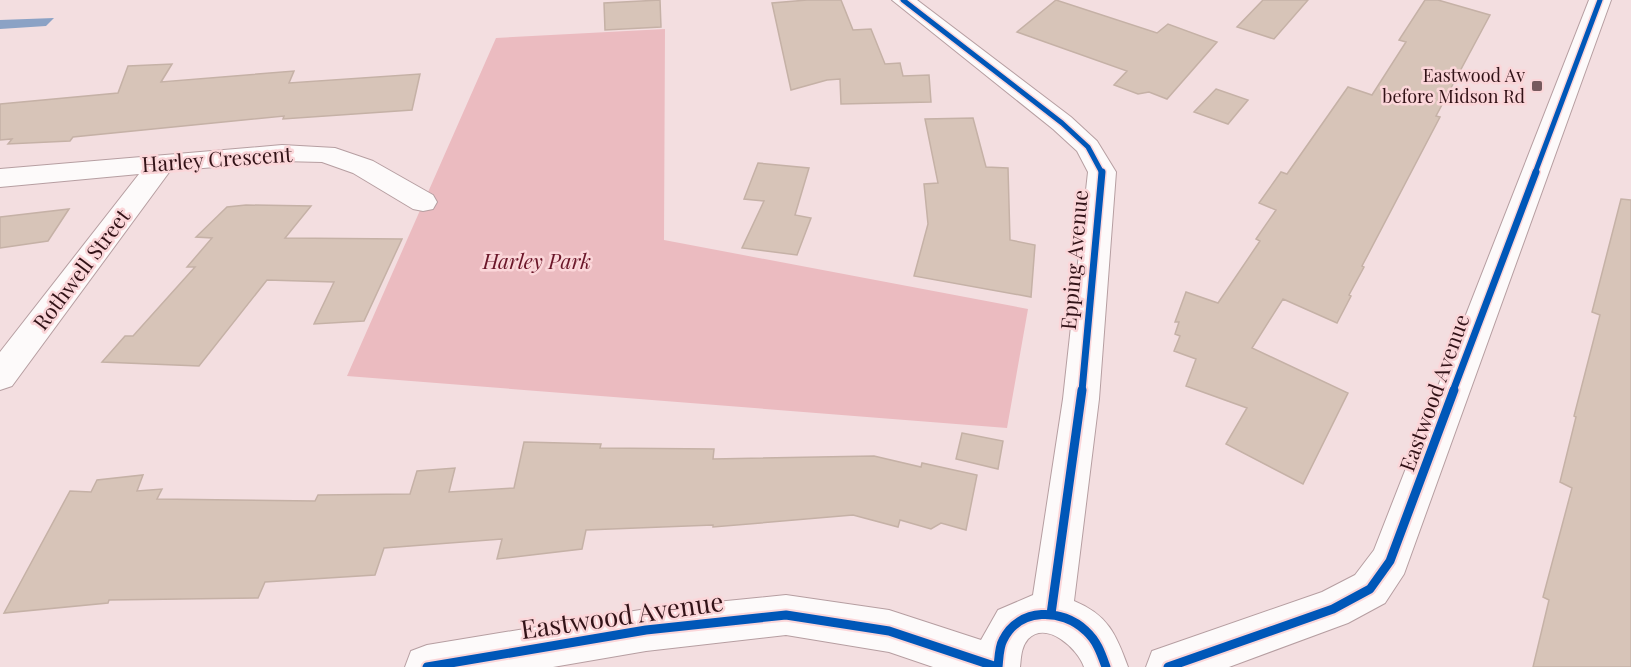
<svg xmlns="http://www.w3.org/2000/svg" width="1631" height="667" font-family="'Playfair Display',serif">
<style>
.green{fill:#ebbbc0}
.water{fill:#8ba2c5}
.building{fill:#d7c4b8;stroke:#c5b1a6;stroke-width:1.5}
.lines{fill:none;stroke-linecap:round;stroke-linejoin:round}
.street-casing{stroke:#b69ea1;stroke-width:2}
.street{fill:#fdfafa;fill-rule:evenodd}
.cycleway-far2-casing{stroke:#fbd6d9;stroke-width:8}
.cycleway-far1-casing{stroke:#fbd6d9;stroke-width:10}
.cycleway-casing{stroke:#fbd6d9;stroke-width:13}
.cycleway-far2{stroke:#0057b8;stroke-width:5}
.cycleway-far1{stroke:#0057b8;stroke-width:7}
.cycleway{stroke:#0057b8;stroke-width:9}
.poi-dot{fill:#76595d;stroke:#fbd6d9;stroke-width:2}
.labels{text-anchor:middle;stroke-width:5;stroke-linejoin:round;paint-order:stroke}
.far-poi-label{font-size:18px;fill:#321217;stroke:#fbd6d9;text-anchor:end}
.street-label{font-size:21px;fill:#321217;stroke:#fbd6d9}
.park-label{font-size:21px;font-style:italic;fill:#6b1629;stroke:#fbd6d9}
.near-street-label{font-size:26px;fill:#321217;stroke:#fbd6d9}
</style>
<rect width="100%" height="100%" fill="#f3dee0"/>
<!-- green -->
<path class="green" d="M665 29 664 240 1028 309 1007 428 347 376 496 38Z"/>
<!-- water -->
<path class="water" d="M54 18 46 26 0 29V20Z"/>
<!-- building -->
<path class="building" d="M660 0 661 27 605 30 604 3Z
M807 0H841L853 30 871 29 885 64 900 63 903 76 929 75 931 102 841 104 840 79 827 80 791 90 772 3Z
M1056 0 1157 33 1168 24 1217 42 1167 99 1149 92 1138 94 1114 85 1127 71 1017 32Z
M1263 0H1308L1274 39 1237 27Z
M1425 0H1438L1490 15 1436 116 1440 117 1362 266 1364 267 1349 295 1351 296 1337 323 1283 299 1252 348 1348 393 1303 484 1226 444 1247 408 1186 386 1196 359 1174 351 1180 336 1175 334 1179 322H1175L1186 292 1218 303 1260 241 1256 239 1276 210 1259 203 1281 172 1287 174 1348 87 1372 95 1406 42 1399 40Z
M172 64 161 82 294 71 289 83 420 74 412 110 283 119 284 116 73 137 70 141 8 144 12 139 0 140V104L118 93 128 66Z
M1216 89 1248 100 1228 124 1194 112Z
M973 118 986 167 1008 168 1010 240 1035 245 1031 297 914 276 928 224 924 184 938 183 925 119Z
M758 163 809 168 795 215 811 218 797 255 742 248 764 201 744 199Z
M1621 199 1631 200V667H1533L1549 600 1543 597 1572 488 1560 482 1576 417 1574 416 1600 315 1592 312Z
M246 205 311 206 285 238 402 239 364 321 314 324 334 282 267 280 199 366 102 362 125 336H133L195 267H187L212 238 196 237 227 207Z
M69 209 48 241 0 248V217Z
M962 433 1003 441 998 469 956 459Z
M524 442 601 444 600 448 714 449 713 459 874 456 921 467 922 463 977 475 966 530 941 523 931 529 900 520 898 527 853 515 713 527V525L586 530 582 549 497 559 502 539 384 548 375 575 265 582 258 598 109 600 108 603 4 613 70 491 91 492 97 480 143 475 137 491 162 489 157 499 315 501 318 495 410 494 417 471 455 468 449 492 514 488Z"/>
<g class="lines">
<!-- street casing -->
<g class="street-casing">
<path id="street" d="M892 0H917L1071 117 1097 141 1116 172 1099 399 1074 601C1108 615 1116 634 1128 667H1084C1078 649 1047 620 1028 639 1021 647 1021 658 1020 667H933L889 652 786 635 646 651 553 667H405L411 651 427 645 646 609 786 595 889 610 981 640 998 610 1033 595 1063 399 1088 172 1077 151 1053 129Z
M1589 0H1611L1404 574 1385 603 1348 623 1229 667H1146L1152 651 1322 592 1355 575 1374 550Z
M282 145 335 148 373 161 433 195 437 202 433 209 423 211 413 209 353 173 322 162 282 161 170 171 12 386 0 390V352L139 174 0 187V169Z"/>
</g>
<!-- street -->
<use href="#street" class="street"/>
<!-- cycleway-far2 casing -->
<g class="cycleway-far2-casing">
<path id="cycleway-far2" d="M903 0 1062 123 1088 147 1102 173
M1535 173 1600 0"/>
</g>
<!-- cycleway-far1 casing -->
<g class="cycleway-far1-casing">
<path id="cycleway-far1" d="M1082 391 1102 172
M1453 391 1536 172"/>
</g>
<!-- cycleway casing -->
<g class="cycleway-casing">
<path id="cycleway" d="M1051 614 1082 390
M427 667 646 630 786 615 889 631 997 667
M998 667C999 658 999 647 1003 640 1019 607 1062 608 1086 631 1097 641 1101 653 1106 667
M1168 667 1333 609 1370 589 1390 561 1454 390"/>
</g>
<!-- cycleway-far2 -->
<use href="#cycleway-far2" class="cycleway-far2"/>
<!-- cycleway-far1 -->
<use href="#cycleway-far1" class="cycleway-far1"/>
<!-- cycleway -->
<use href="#cycleway" class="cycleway"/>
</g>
<!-- markers -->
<rect class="poi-dot" x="1531" y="80" width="12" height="12" rx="3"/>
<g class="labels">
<!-- far-poi labels -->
<g class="far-poi-label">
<text x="1525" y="82">Eastwood Av<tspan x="1525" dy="21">before Midson Rd</tspan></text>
</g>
<!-- street labels -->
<g class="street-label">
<text transform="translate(217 160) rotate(-4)" y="7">Harley Crescent</text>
<text transform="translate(1075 260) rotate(-85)" y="7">Epping Avenue</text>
<text transform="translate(82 270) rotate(-53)" y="7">Rothwell Street</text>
<text transform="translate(1435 393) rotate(-70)" y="7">Eastwood Avenue</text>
</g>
<!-- park labels -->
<g class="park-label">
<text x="537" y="269">Harley Park</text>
</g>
<!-- near-street labels -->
<g class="near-street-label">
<text transform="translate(622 616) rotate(-8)" y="9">Eastwood Avenue</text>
</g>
</g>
</svg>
